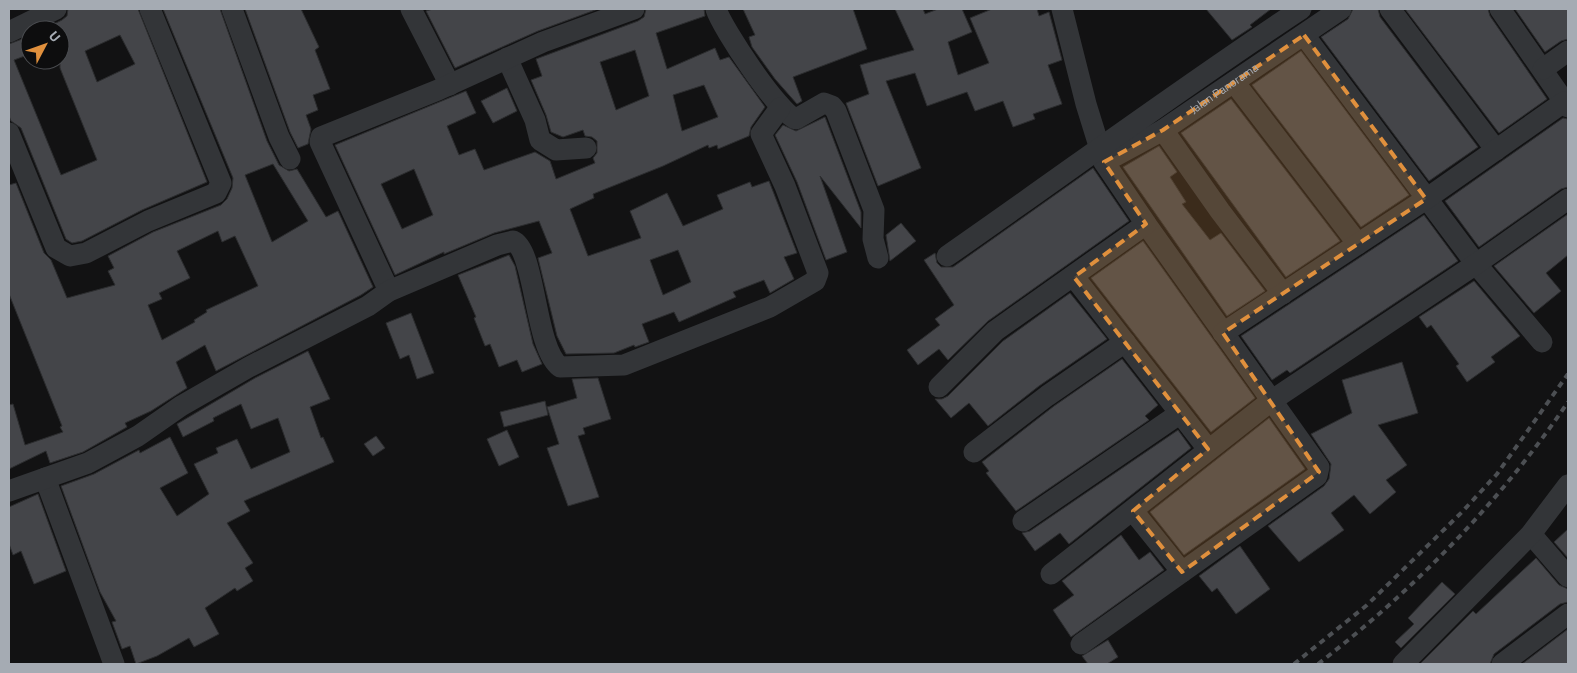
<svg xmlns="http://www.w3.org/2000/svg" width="1577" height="673" font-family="'Titillium Web',sans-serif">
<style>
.building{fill:#444549;stroke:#2c2d2f;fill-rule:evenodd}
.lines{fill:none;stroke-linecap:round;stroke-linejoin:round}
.minor{stroke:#333538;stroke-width:21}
.rail{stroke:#4c4f53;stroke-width:4;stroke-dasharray:6 5;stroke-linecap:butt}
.marked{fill:#e0903d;fill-opacity:0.2;stroke:#e0903d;stroke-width:4;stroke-dasharray:10 6;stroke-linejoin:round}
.labels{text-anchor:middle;stroke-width:4;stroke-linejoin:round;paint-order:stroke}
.street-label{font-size:12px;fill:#a5abb3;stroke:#0d0d0e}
</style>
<rect width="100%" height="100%" fill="#121213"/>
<!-- building -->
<path class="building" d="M68 9H138L207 182 142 210 82 241 72 243 66 239 21 128 11 121 9 116V44L30 36V54L14 60 61 175 97 160 60 68V30H42L62 20 67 16ZM120 35 135 64 97 82 85 51Z
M163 9H220L267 141 279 165 289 171 297 169 326 217 338 211 373 287 361 295 216 371 205 345 176 362 187 388 151 411 125 423 127 427 83 452 50 463 46 451 9 469V405L13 404 25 445 63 432 60 427 62 426 9 294V185L16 183 44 253 51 260 67 298 115 285 108 271 114 268 108 256 153 232 221 205 227 199 232 188 233 178ZM273 164 308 221 272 242 245 175ZM218 231 222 242 235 236 258 286 206 310 207 312 194 320 195 322 162 340 148 305 162 299 159 293 190 278 177 251Z
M245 9H301L319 47 315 50 330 89 313 95 318 110 306 115 311 129 308 144 298 148 290 132Z
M433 9H598L538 31 455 68 426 11Z
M646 9H704L705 16 656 33 667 69 715 48 720 60 729 57 765 107 751 127 749 136 718 149 717 145 709 148 708 145 663 166 593 194 594 198 570 209 588 256 641 238 630 211 667 193 683 226 723 209 717 195 750 182 752 187 769 181 797 253 784 257 794 279 770 293 764 280 733 292 736 297 679 322 674 312 642 324 649 342 635 347 634 345 614 353 566 354 557 336 538 258 552 253 539 221 494 233 444 254V252L395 275 335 145 466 91 476 113 447 126 459 155 475 149 484 170 535 152 550 161 556 179 595 163 593 158 597 153V141L592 137 585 136 583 130 563 137 551 132 546 115 531 80 542 76 536 59 638 21 644 17ZM635 50 649 96 616 110 600 62ZM704 85 718 117 682 131 673 95ZM414 169 433 215 402 229 381 184ZM678 250 691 282 663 295 650 260Z
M743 9H853L867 49 793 77 802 101 797 104 775 79 752 47 749 37 755 35Z
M895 9H923L925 14 938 9H962L972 32 948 42 958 75 989 63 970 18 992 9H1037L1039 16 1049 12 1062 60 1048 65 1062 104 1033 114 1035 119 1013 127 1003 101 975 111 967 92 927 106 915 73 886 81 921 168 878 186 846 103 869 94 860 65 914 50Z
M1206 9H1271L1250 25 1252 27 1232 40Z
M1353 9H1378L1380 17 1478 147 1429 181 1321 37 1348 19Z
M1405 9H1488L1490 16 1547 99 1499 133Z
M1515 9H1568V39L1561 41 1545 52Z
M1301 51 1409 195 1361 227 1252 85Z
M507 88 517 111 493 123 481 101Z
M1231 99 1340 241 1286 277 1181 133Z
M825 117 861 212V228L820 176 847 252 826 260 797 182 775 135 783 125 796 131Z
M1563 118 1568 119V187L1561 189 1479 247 1445 201Z
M1159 146 1177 172 1170 177 1186 202 1182 204 1210 240 1221 233 1265 291 1227 316 1123 167Z
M1093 168 1129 221 988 321 948 360 939 349 918 365 907 350 940 325 935 319 954 305 924 260 935 253 937 263 941 267H953Z
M1568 214V255L1546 273 1561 291 1534 313 1494 266Z
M1424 215 1458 261 1290 373 1287 370 1272 380 1241 336Z
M901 223 916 241 890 261 886 235Z
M1143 241 1255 398 1211 432 1091 278Z
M509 255 515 266 533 344 542 364 522 372 517 360 499 367 490 344 485 346 474 318 476 317 458 275Z
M1474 281 1520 336 1491 357 1495 362 1467 382 1456 366 1459 364 1431 325 1427 328 1419 317Z
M1070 293 1107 339 1039 386 988 426 969 403 951 418 935 399H942L948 396 1003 341Z
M411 313 434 373 417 379 409 355 400 359 386 323Z
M308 351 330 399 310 407 321 438 323 437 334 462 244 501 250 511 227 523 253 563 245 568 253 581 237 591 235 588 205 608 219 634 194 647 189 638 157 656 136 664 130 646 122 649 112 622 116 621 100 592 61 486 94 474 139 450 140 453 170 437 188 473 160 488 177 516 209 494 194 464 218 453 216 448 237 439 251 469 290 452 278 418 251 429 241 404 213 418 214 421 183 437 177 424 255 378Z
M1122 359 1158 405 1145 416 1149 420 1016 511 986 473 989 471 982 462 1054 406Z
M1402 362 1418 413 1378 425 1407 465 1386 480 1396 492 1370 514 1354 495 1331 513 1344 530 1299 562 1268 526 1324 486 1329 479 1331 464 1311 434 1352 413 1342 380Z
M598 378 611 419 583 428 585 434 578 436 599 497 568 506 547 448 559 444 547 407 577 398 572 379Z
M545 401 548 415 504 427 500 412Z
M1269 418 1305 469 1184 555 1150 512Z
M507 430 519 457 499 466 487 439Z
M1178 430 1191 448 1069 544 1060 533 1035 551 1022 533 1030 531Z
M376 436 385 448 373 456 364 444Z
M38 494 66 571 34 584 21 551 13 555 9 544V507Z
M1568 529V558L1554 542Z
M1121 535 1139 560 1150 552 1164 570 1071 637 1053 610 1074 595 1062 581Z
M1240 546 1270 589 1236 614 1217 588 1212 592 1199 576Z
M1536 558 1559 585 1568 589V602L1560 604 1494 654 1490 664H1420L1473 611 1476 614Z
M1442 582 1455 594 1401 648 1395 642 1414 624 1408 618Z
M1568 629V664H1522Z
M1108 640 1118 657 1107 664H1088L1082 656Z"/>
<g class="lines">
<!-- minor -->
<g class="minor">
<path d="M232 9 279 137 290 159"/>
<path d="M411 9 450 85"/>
<path d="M716 9C722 28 779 114 796 119L824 103 832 106 836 111 874 210 873 239 878 258"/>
<path d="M1062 9 1086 104 1104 162 1146 224 1319 467 1317 476 1081 644"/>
<path d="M1390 9 1496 150"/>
<path d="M1500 9 1568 107"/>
<path d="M9 32 56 9"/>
<path d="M1304 35 1476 264 1542 342"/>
<path d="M507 58 535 120 540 140 556 150 586 148"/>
<path d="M1543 69 1568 51"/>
<path d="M1234 82 1358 244"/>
<path d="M1163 130 1220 211 1283 294"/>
<path d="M9 133 56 248 70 256 86 253 148 221 216 193 221 183 150 9"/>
<path id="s1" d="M1104 162 1163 130 1341 9"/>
<path d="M947 256C1065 174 1181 88 1301 9"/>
<path d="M1074 277 1208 449"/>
<path d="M389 291 320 142 321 137 438 90 543 42 634 9"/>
<path d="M1223 333 1426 199 1564 102"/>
<path d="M939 387 995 331 1146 224"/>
<path d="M974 452 1047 396 1125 342"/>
<path d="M45 478 114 664"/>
<path d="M9 491 88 463 138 436 181 406 249 367 368 306 389 291 497 245 513 241C536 251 534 347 560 367L624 365 770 307 815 281 818 273 785 186 761 134 780 108"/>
<path d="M1133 511 1182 572"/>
<path d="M1023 521 1179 414"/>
<path d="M1531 534 1568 577"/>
<path d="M1051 574 1271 401 1476 264 1568 199"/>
<path d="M1403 664 1531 534 1568 485"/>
<path d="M1502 664 1568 614"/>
</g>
<!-- rail -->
<path class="rail" d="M1294 664 1367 605 1462 512 1497 474 1568 374
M1318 664C1414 590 1500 502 1568 402"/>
</g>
<!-- marked area -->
<path class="marked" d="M1304 35 1426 199 1223 333 1319 472 1182 572 1133 511 1208 449 1074 277 1146 224 1104 162 1163 130Z"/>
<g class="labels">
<!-- street labels -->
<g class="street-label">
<text dy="4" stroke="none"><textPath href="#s1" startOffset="141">Jalan Panorama</textPath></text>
</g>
</g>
<!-- border -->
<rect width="1577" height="673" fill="none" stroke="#a5abb3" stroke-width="20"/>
<!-- north arrow -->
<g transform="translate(45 45) rotate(49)"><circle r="24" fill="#0d0d0e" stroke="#4a4c50"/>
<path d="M0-4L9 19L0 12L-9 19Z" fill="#e0903d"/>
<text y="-8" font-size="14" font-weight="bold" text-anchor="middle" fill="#a5abb3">U</text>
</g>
</svg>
